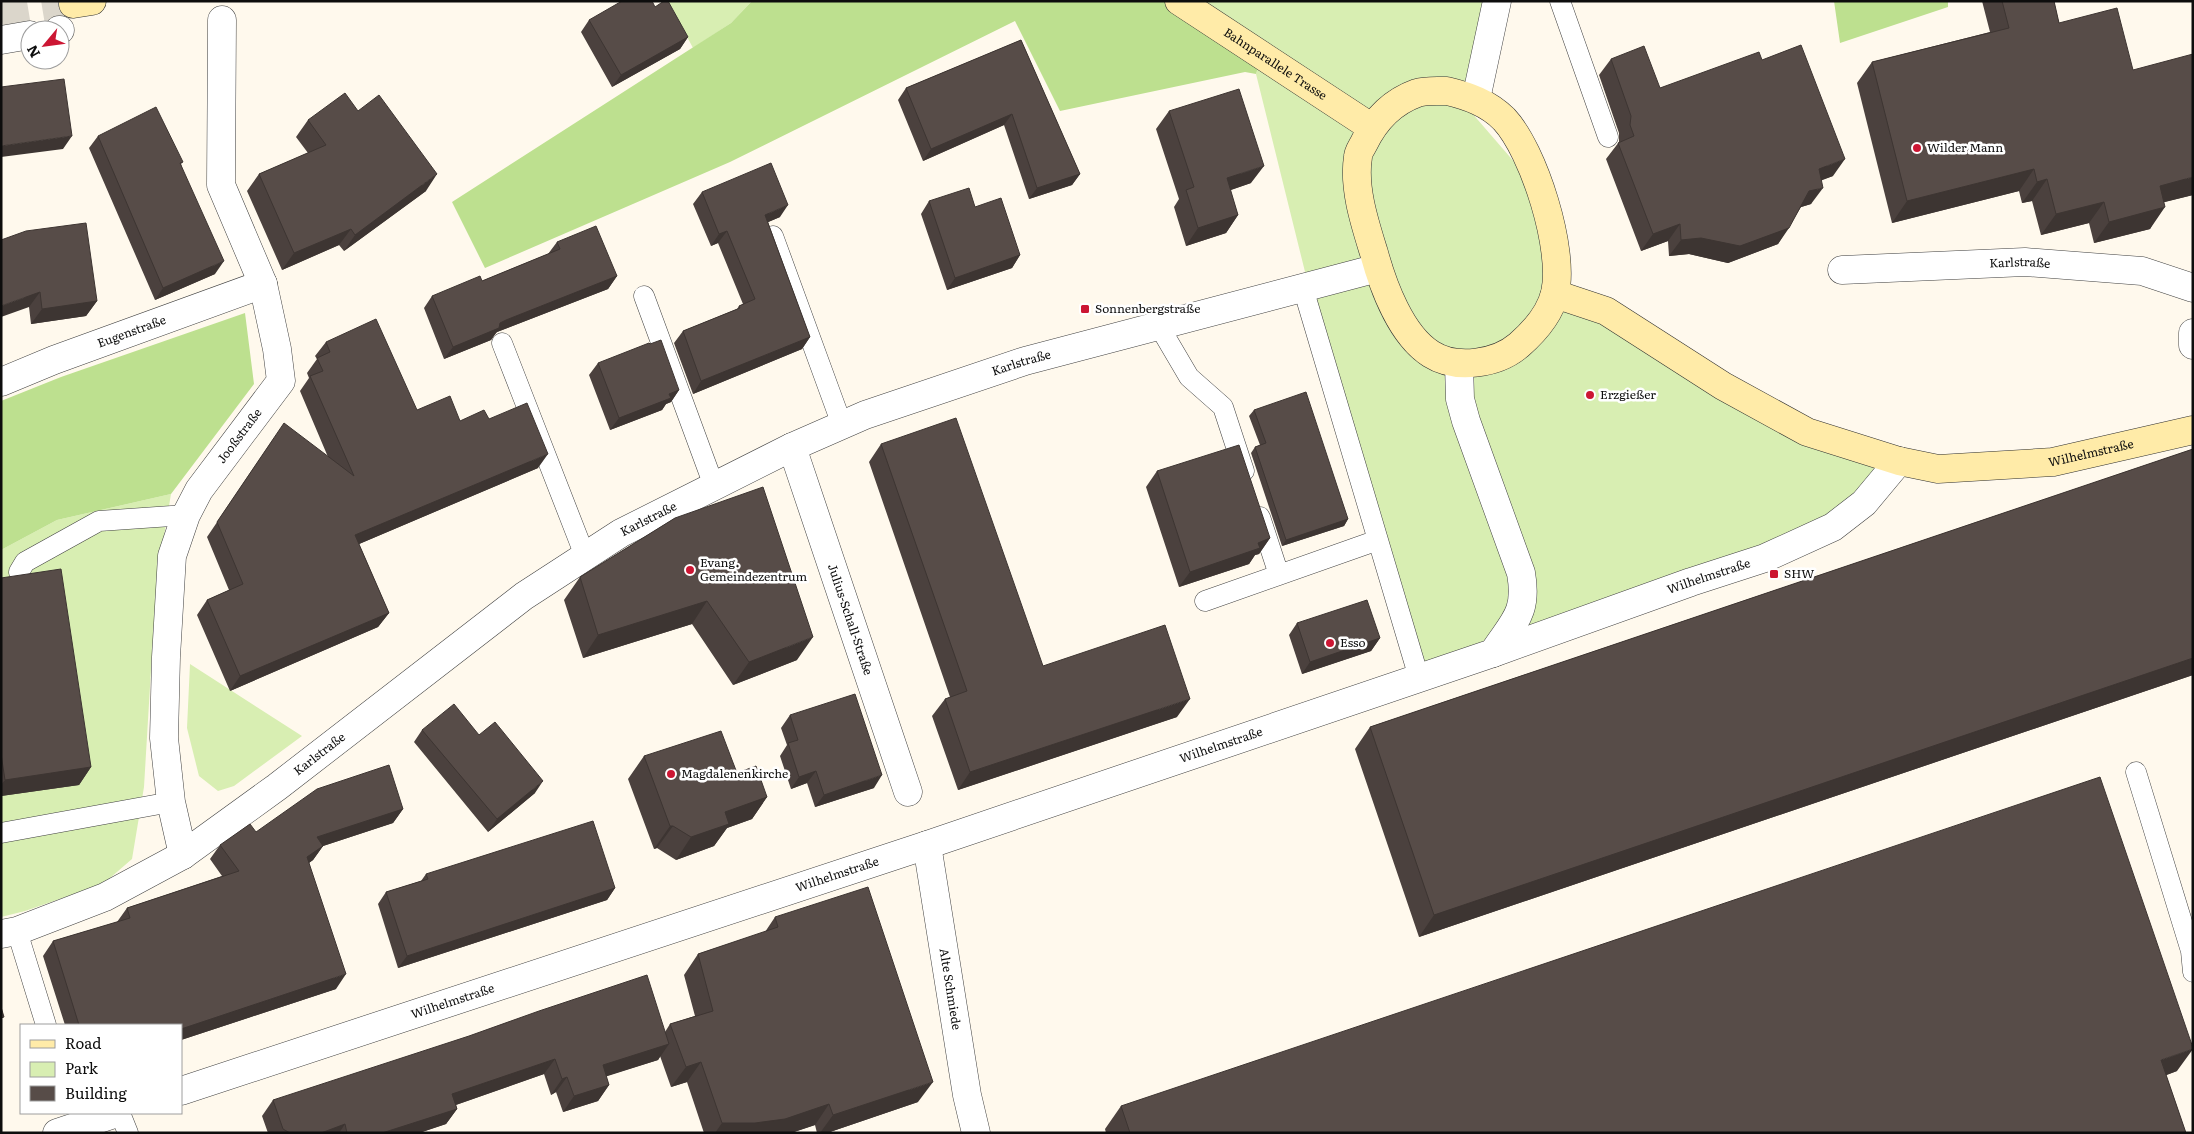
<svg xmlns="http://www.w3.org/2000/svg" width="2194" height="1134" font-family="Literata,serif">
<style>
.green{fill:#d8eeb2}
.forest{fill:#bde08f}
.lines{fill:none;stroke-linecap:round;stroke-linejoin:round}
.secondary-tunnel{stroke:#dbd6cb;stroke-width:28;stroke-dasharray:28 14;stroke-linecap:butt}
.service-casing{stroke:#404040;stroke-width:21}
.minor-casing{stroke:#404040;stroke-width:29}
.tertiary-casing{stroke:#404040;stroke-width:29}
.secondary-casing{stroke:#2f2f2f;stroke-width:29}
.service{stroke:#fff;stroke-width:20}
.minor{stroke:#fff;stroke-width:28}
.tertiary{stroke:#fff;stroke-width:28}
.secondary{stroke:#ffeba8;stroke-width:28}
.wall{fill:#4b413e}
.shaded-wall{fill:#3d3532}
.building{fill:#574c48;stroke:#3d3532}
.poi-dot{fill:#cc1633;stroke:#fff;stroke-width:2}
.labels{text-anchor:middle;stroke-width:5;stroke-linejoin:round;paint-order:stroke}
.street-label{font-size:12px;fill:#0d0d0d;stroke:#fff}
.poi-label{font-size:12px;fill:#0d0d0d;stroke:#fff;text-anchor:start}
</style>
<rect width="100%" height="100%" fill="#fff9ed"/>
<!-- green -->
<path class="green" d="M668 1H752L731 23 693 48Z
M1200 1H1490L1465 105 1516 164 1550 238 1551 280 1884 465 1859 499 1793 538 1423 670 1311 296 1256 74 1266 43Z
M171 494 162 548 152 653 144 787 132 859 103 884 25 911 1 917V550L57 520Z
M190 664 302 736 234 786 218 791 199 776 187 728Z"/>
<!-- forest -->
<path class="forest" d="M752 1H1200L1266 43 1256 74 1245 72 1060 111 1015 21 730 162 485 268 452 202 731 23Z
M1834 1H1948V7L1840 43Z
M245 313 254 384 171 494 57 520 1 550V401L61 377Z"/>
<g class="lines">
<!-- secondary-tunnel -->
<path class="secondary-tunnel" d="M1 16 73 4"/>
<!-- service casing -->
<g class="service-casing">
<path id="service" d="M1560 1 1608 137
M773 236 842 425
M1303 288 1419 678
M644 296 714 486
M1159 326 1189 377 1223 407 1244 471
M502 343 585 556
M1260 517 1279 575
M19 572 25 562 99 521 186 515
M1205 601 1378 540
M2136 772 2191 951 2193 972
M1 833 171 802
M17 931 46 1025
M120 1113 128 1133"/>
</g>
<!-- minor casing -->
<g class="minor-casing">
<g id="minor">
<path d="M59 30H60"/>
<path d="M1 40 30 35"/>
<path id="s1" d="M1842 270 2025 262 2142 271 2193 288"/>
<path d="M2193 333V345"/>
<path id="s2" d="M1 382 54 360 263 284"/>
<path id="s3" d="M792 447 908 792"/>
<path id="s4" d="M1493 653 1691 582 1765 558 1833 527 1864 503 1899 461"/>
<path id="s5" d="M927 845 967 1095 976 1133"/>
<path id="s6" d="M183 855 171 802 164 738 166 657 172 556 186 515 199 490 281 381 277 349 263 284 221 185 222 20"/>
</g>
</g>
<!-- tertiary casing -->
<g class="tertiary-casing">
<g id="tertiary">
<path d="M1476 99 1497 1"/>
<path id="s7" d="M1 934 17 931 105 897 183 855 277 787 524 596 621 533 792 447 865 415 1025 361 1378 268"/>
<path id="s8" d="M181 1091 927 845 1493 653C1514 621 1528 613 1521 573L1466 421 1460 399 1459 364"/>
<path d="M57 1133 117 1113"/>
</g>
</g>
<!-- secondary casing -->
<g class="secondary-casing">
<g id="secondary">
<path id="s9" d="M1179 1 1371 127"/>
<path d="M73 4 92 1"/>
<path d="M1447 91C1468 96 1488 103 1504 119 1534 151 1565 250 1555 293 1550 314 1535 331 1519 345 1497 364 1456 370 1431 354 1401 335 1383 286 1374 253 1365 224 1353 188 1358 157 1358 152 1362 147 1364 143 1375 120 1392 102 1417 93 1426 90 1438 91 1447 91Z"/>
<path id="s10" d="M1555 294 1606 311 1723 386 1807 432 1899 461 1938 469 2053 462 2193 430"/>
</g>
</g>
<!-- service -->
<use href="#service" class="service"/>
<!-- minor -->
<use href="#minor" class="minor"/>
<!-- tertiary -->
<use href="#tertiary" class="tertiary"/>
<!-- secondary -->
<use href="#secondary" class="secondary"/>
</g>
<!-- wall -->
<path class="wall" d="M1982 1H2054L2059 23 2133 70 2193 195 2164 202 2150 229 2094 243 2089 223 2041 235 2032 201 2022 203 2019 191 1892 223 1857 83 1872 62 1990 32Z
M655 7 688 37 680 49 612 87 581 32 589 20Z
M1021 40 1080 174 1072 185 1029 199 1004 125 923 161 898 100 906 88Z
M1611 59 1660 88 1762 60 1833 176 1821 180 1811 204 1801 207 1778 244 1728 263 1689 254 1669 256 1668 241 1641 251 1606 159 1619 142V133L1599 75Z
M358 111 426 191 344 251 339 245 282 270 247 191 259 174 308 153 296 137 308 120Z
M1169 111 1251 183 1230 190 1238 215 1226 233 1186 246 1174 207 1179 199 1156 129Z
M98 136 183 162 181 164 215 274 155 300 89 148Z
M702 192 780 217 768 222 810 337 802 349 693 394 674 343 683 331 737 309 739 306 743 304 718 243 711 246 693 204Z
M929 201 975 207 1020 255 1012 268 947 290 921 214Z
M1 240 97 301 86 316 31 324 29 307Z
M557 242 617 276 608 289 497 332 496 333 491 340 444 359 424 308 432 296 482 281 548 254Z
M326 342 417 410 460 421 489 419 538 468 359 544 389 613 378 627 230 691 197 615 207 600 229 590 207 537 274 438 328 457 300 391 309 378 307 373 317 359 315 356Z
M598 363 679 390 671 402 666 404 662 410 610 430 589 375Z
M1254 410 1348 519 1344 526 1282 546 1251 453 1255 447 1260 445 1249 416Z
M881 444 1043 666 1177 717 958 790 932 716 945 699 950 697 869 462Z
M2193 449V675L1419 937 1355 749 1370 727Z
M1157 471 1270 538 1259 554 1255 555 1249 564 1179 587 1146 487Z
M675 518 797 660 733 685 692 624 583 658 564 600 580 577Z
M1 578 91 767 79 785 1 796Z
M1297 623 1380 638 1371 651 1302 674 1289 635Z
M790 715 874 788 815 807 807 783 791 789 780 756 787 745 781 728Z
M422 730 479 735 535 793 488 832 414 742Z
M644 756 737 773 767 797 752 819 727 828 714 846 676 860 657 848 654 849 628 779Z
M403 809 393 823 323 846 313 860 309 863 336 989 181 1040V1025H65L43 956 53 941 117 922 127 908 222 876 210 859 220 845 256 832Z
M426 874 615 888 607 900 398 968 378 904 386 892 421 881Z
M775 917 918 1102 827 1133H817L815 1125 791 1133H704L687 1082 671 1087 660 1056 658 1060 606 1076 609 1085 598 1101 563 1112 556 1092 551 1095 544 1074 456 1105 457 1109 446 1124 419 1133H268L262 1116 273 1100 665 1032 670 1024 695 1016 684 975 698 954 765 932Z
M2177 1071 2166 1075 2186 1133H1106L1105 1129 1121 1106Z"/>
<!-- shaded-wall -->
<path class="shaded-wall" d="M688 37 680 49 612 87 621 75Z
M1012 114 1004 125 923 161 931 149Z
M72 136 63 149 1 157V146Z
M1845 159 1833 176 1807 186 1819 169Z
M1264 166 1251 183 1214 196 1227 178Z
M2034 169 2019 191 1892 223 1907 201Z
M437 174 426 191 344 251 355 235Z
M1080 174 1072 185 1029 199 1037 188Z
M2193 177V195L2145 207 2160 186Z
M2047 179 2032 201 2022 203 2037 182Z
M1823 188 1811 204 1798 208 1809 191Z
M2104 202 2089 223 2041 235 2056 214Z
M788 205 780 217 757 227 765 215Z
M2165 207 2150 229 2094 243 2109 222Z
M1238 215 1226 233 1186 246 1198 228Z
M1680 224 1668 241 1641 251 1653 234Z
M1789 228 1778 244 1728 263 1689 254 1669 256 1681 240Z
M351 229 339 245 282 270 294 253Z
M727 231 718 243 711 246 719 234Z
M1020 255 1012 268 947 290 955 278Z
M224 261 215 274 155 300 163 288Z
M617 276 608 289 497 332 496 333 491 340 444 359 453 347 506 320Z
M40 292 29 307 1 317V306Z
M97 301 86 316 31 324 42 309Z
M810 337 802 349 693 394 701 381Z
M679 390 671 402 666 404 662 410 610 430 619 418Z
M548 454 538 468 345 550 355 535Z
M1348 519 1344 526 1282 546 1286 540Z
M1270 538 1259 554 1255 555 1249 564 1179 587 1190 572 1258 543Z
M707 601 692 624 583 658 598 635Z
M389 613 378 627 230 691 240 676Z
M813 637 797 660 733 685 749 662Z
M1380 638 1371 651 1302 674 1310 662Z
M2193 658V675L1419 937 1434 915Z
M1190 699 1177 717 958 790 970 772Z
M91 767 79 785 1 796V785L5 780Z
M816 771 807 783 791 789 799 777Z
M882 775 874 788 815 807 824 795Z
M543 781 535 793 488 832 497 819Z
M767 797 752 819 727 828 714 846 676 860 691 837 725 812Z
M403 809 393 823 323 846 313 860 297 871 317 837Z
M670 826H673L657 848 654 849Z
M615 888 607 900 398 968 407 956Z
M346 974 336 989 181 1040V1029Z
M669 1044 658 1060 592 1081 603 1065Z
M2193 1049 2177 1071 2146 1083 2161 1060Z
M555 1059 544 1074 441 1110 452 1094Z
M701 1062 687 1082 671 1087 686 1067Z
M567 1077 556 1092 551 1095 562 1079Z
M933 1082 918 1102 827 1133H820L833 1115Z
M609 1085 598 1101 563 1112 574 1096Z
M829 1104 815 1125 791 1133H715L722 1123Z
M457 1109 446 1124 419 1133H382Z
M345 1124 339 1133H321Z"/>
<!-- building -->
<path class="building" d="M622 1H652L655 7 664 1H668L688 37 621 75 589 20Z
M2002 1H2054L2059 23 2117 8 2133 70 2193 54V177L2160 186 2165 207 2109 222 2104 202 2056 214 2047 179 2037 182 2034 169 1907 201 1872 62 2009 28Z
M1021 40 1080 174 1037 188 1012 114 931 149 906 88Z
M1801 45 1845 159 1819 169 1823 188 1809 191 1789 228 1740 246 1701 238 1681 240 1680 224 1653 234 1618 143 1634 136 1630 125 1631 116 1611 59 1644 46 1660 88 1759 52 1762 60Z
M64 79 72 136 1 146V87Z
M1239 89 1264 166 1227 178 1238 215 1198 228 1186 190 1194 187 1169 111Z
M345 93 358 111 379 95 437 174 355 235 351 229 294 253 259 174 326 145 308 120Z
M156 107 183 162 180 163 224 261 163 288 98 136Z
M771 163 788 205 765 215 810 337 701 381 683 331 740 308 739 306 755 299 727 231 719 234 702 192Z
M969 188 975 207 1001 198 1020 255 955 278 929 201Z
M86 223 97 301 42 309 40 292 1 306V240L26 231Z
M596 226 617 276 506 320 500 323 499 328 453 347 432 296 480 276 482 281 560 249 557 242Z
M376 319 417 410 450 396 460 421 484 410 489 419 527 403 548 454 355 535 389 613 240 676 207 600 243 584 217 522 284 423 354 476 310 376 323 371 317 358 330 352 326 342Z
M661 340 679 390 669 394 671 398 619 418 598 363 649 343 650 344Z
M1306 392 1348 519 1286 540 1255 447 1266 443 1254 410Z
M956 418 1043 666 1165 625 1190 699 970 772 945 699 967 691 881 444Z
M1239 445 1270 538 1258 543 1260 548 1190 572 1157 471Z
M2193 449V658L1434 915 1370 727Z
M763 487 813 637 749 662 707 601 598 635 580 577 675 518Z
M61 569 91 767 5 780 1 754V578Z
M1367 600 1380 638 1310 662 1297 623Z
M855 694 882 775 824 795 816 771 799 777 788 743 798 740 790 715Z
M454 704 479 735 495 722 543 781 497 819 422 730Z
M721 731 737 773 756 766 767 797 725 812 729 824 691 837 673 826H670L644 756Z
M389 765 403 809 317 837 323 846 307 857 346 974 181 1029V1025H79L53 941 130 918 127 908 239 871 220 845 250 824 256 832 317 789Z
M2100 777 2193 1048V1049L2161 1060 2186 1133H1130L1121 1106Z
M593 821 615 888 407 956 386 892 428 879 426 874Z
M868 887 933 1082 833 1115 829 1104 785 1119 755 1123H722L701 1062 686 1067 670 1024 713 1011 698 954 778 927 775 917Z
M647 975 669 1044 603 1065 609 1085 574 1096 567 1077 562 1079 555 1059 452 1094 457 1109 382 1133H347L345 1124 321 1133H290L283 1129 273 1100 469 1036 539 1011Z
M1 1007 4 1017 1 1018Z"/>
<!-- markers -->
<g class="poi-dot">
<circle cx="1917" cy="148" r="5"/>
<rect x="1080" y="304" width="10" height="10" rx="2.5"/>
<circle cx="1590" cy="395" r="5"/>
<circle cx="690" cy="570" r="5"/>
<rect x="1769" y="569" width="10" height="10" rx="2.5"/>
<circle cx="1330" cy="643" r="5"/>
<circle cx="671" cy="774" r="5"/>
</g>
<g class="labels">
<!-- street labels -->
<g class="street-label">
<text dy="4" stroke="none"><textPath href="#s9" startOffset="115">Bahnparallele Trasse</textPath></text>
<text dy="4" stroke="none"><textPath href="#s1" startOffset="178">Karlstraße</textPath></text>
<text dy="4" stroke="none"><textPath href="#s2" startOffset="140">Eugenstraße</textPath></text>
<text dy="4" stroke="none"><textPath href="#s7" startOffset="1179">Karlstraße</textPath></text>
<text dy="4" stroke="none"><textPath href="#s6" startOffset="440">Jooßstraße</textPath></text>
<text dy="4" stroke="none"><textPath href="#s10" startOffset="579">Wilhelmstraße</textPath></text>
<text dy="4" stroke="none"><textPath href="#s7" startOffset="774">Karlstraße</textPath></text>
<text dy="4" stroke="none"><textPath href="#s4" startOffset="229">Wilhelmstraße</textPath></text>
<text dy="4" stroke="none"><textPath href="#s3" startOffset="182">Julius-Schall-Straße</textPath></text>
<text dy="4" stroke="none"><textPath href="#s8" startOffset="1096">Wilhelmstraße</textPath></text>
<text dy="4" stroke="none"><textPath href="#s7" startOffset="369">Karlstraße</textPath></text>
<text dy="4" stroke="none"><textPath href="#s8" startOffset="691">Wilhelmstraße</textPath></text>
<text dy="4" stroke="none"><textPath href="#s5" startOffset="146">Alte Schmiede</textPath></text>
<text dy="4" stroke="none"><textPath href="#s8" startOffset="286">Wilhelmstraße</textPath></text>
</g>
<!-- poi labels -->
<g class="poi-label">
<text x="1927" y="152">Wilder Mann</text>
<text x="1095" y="313">Sonnenbergstraße</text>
<text x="1600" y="399">Erzgießer</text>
<text x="700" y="567">Evang.<tspan x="700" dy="14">Gemeindezentrum</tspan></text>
<text x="1784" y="578">SHW</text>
<text x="1340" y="647">Esso</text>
<text x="681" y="778">Magdalenenkirche</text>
</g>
</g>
<!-- border -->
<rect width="2194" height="1134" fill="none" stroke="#0d0d0d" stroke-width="5"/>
<!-- legend -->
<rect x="20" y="1024" width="162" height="90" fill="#ffffff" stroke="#9e9e9e"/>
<rect x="30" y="1040" width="25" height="8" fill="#ffeba8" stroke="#9e9e9e"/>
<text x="65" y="1049" font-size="15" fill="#0d0d0d">Road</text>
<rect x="30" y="1062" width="25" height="15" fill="#d8eeb2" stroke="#9e9e9e"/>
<text x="65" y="1074" font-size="15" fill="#0d0d0d">Park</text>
<rect x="30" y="1086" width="25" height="15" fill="#574c48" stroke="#9e9e9e"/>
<text x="65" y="1099" font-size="15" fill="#0d0d0d">Building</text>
<!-- north arrow -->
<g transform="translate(45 45) rotate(241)"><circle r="24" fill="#ffffff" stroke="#9e9e9e"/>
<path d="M0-4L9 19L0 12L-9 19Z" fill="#cc1633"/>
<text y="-8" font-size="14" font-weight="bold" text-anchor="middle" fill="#0d0d0d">N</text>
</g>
</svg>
